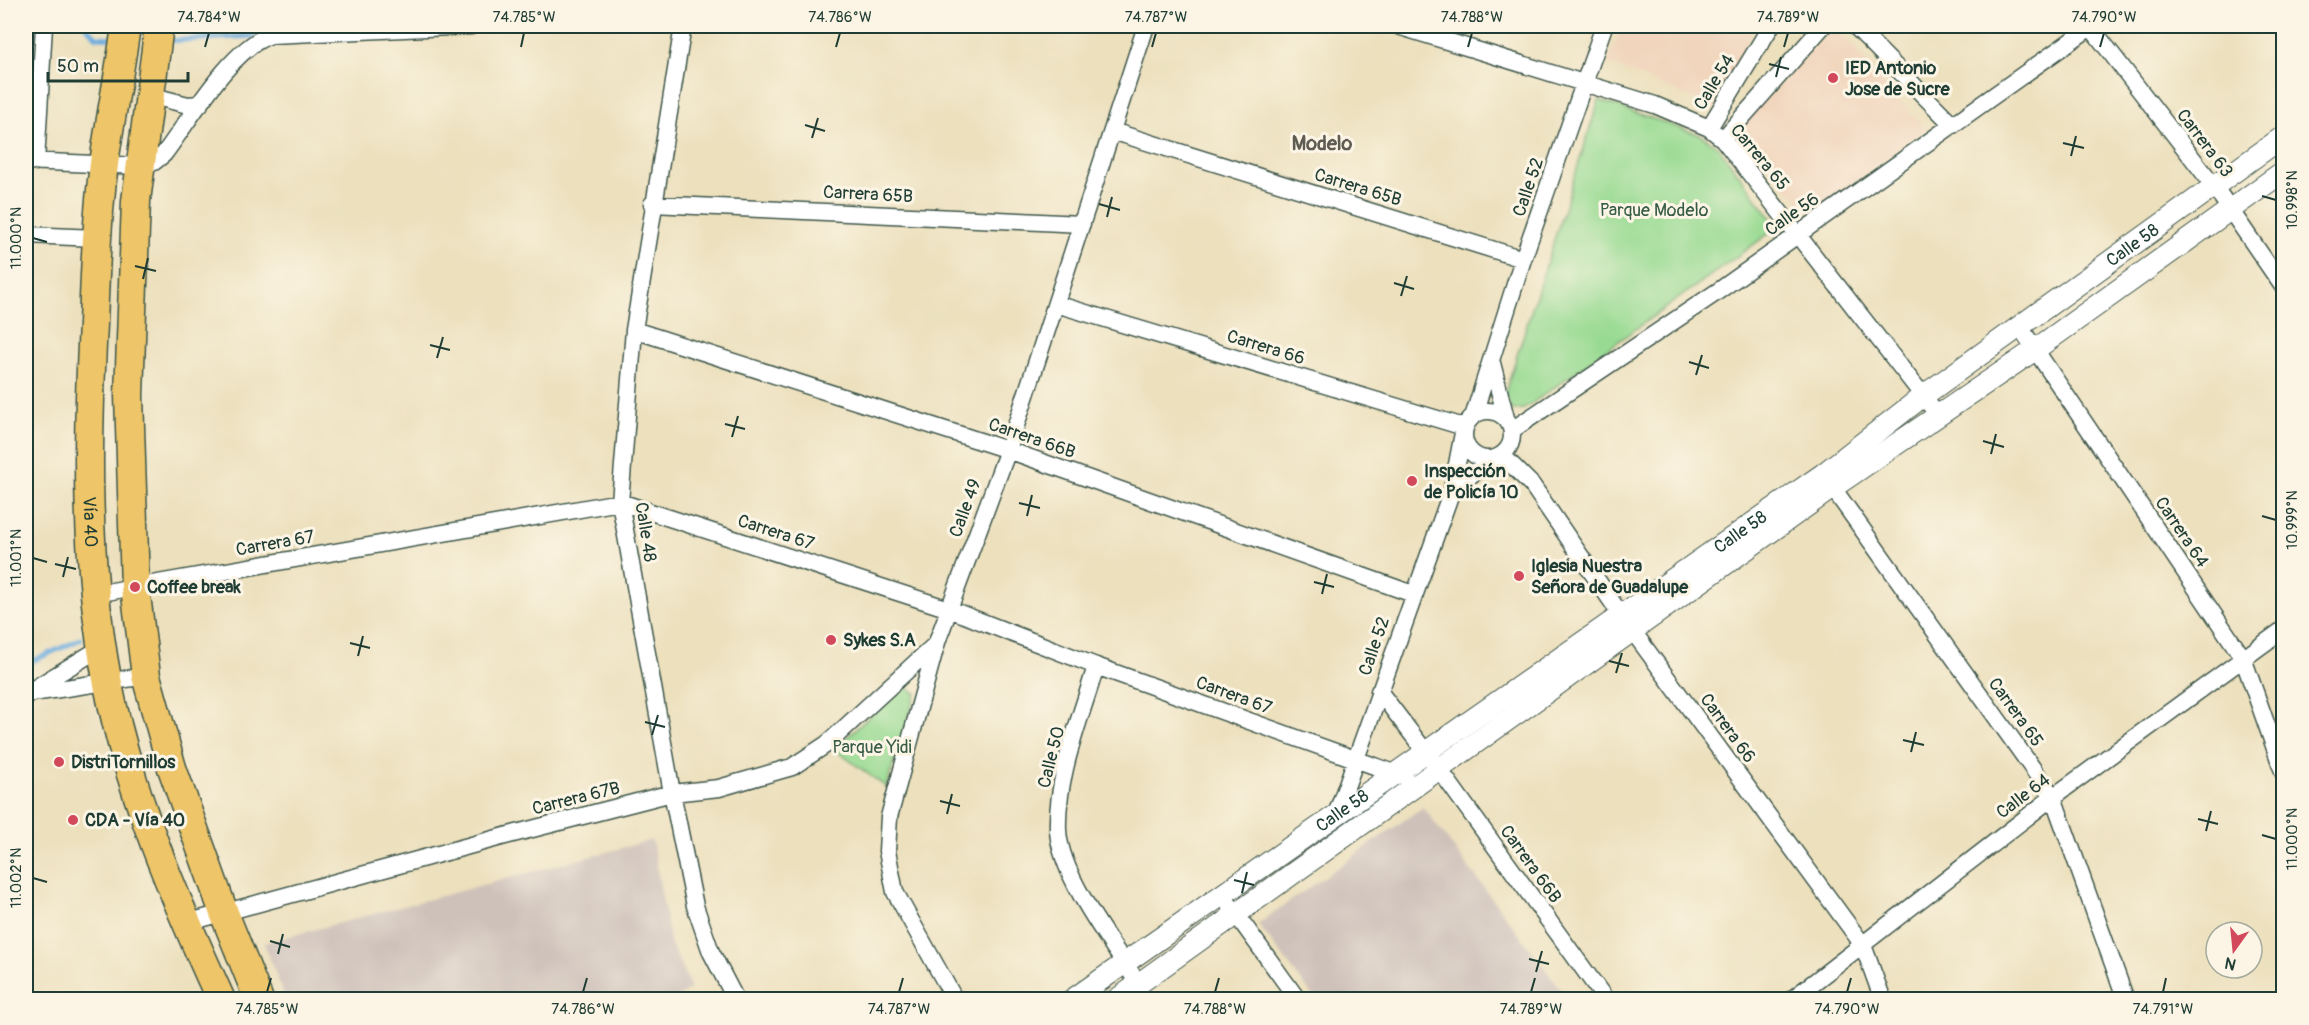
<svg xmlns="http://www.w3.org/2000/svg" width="2309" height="1025" font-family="Pangolin,sans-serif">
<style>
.built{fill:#f1d5bd}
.industrial{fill:#cec1ba}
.green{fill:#98da92;stroke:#5c8c63;stroke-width:1.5}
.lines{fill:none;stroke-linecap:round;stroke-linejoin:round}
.stream{stroke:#69acde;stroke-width:5}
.minor-casing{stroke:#3e5549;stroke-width:19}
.tertiary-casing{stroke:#3e5549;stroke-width:23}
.trunk-casing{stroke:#3e5549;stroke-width:31}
.minor{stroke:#fff;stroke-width:16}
.tertiary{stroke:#fff;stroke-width:21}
.trunk{stroke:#eec569;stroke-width:28}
.ticks{fill:none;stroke:#1f3d34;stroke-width:2}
.poi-dot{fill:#d1495b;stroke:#fcf5e5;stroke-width:2}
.labels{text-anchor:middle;stroke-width:6;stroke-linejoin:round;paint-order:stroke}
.poi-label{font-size:18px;font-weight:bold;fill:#1f3d34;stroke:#fcf5e5;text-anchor:start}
.street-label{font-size:18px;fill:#1f3d34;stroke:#fcf5e5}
.park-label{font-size:18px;fill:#375c47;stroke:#fcf5e5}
.neighbourhood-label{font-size:20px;font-weight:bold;fill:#5e5c53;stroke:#fcf5e5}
.neatline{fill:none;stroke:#1f3d34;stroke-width:2}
.ticks-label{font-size:15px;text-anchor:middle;fill:#1f3d34}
</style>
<rect width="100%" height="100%" fill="#fcf5e5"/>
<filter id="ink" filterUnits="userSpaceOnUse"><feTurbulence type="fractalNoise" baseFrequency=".0167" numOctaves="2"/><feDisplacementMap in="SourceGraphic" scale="12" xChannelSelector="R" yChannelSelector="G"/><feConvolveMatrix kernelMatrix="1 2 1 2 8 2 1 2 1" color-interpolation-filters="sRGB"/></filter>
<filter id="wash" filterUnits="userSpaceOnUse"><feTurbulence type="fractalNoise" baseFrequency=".008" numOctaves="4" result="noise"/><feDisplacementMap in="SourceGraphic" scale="24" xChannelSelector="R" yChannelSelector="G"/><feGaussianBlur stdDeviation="1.35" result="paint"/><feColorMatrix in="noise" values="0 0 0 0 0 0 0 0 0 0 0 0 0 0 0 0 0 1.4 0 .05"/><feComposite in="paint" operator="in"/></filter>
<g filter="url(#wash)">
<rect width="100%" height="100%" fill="#ece0bd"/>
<!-- built -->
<path class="built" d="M1622 26H1754L1716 108 1607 63Z
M1835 26 1925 130 1811 214 1736 131Z"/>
<!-- industrial -->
<path class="industrial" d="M1423 807 1568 999H1315L1258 924Z
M652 840 670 942 691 988 676 999H285L264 943Z"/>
<!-- green -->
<path class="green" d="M1599 100 1703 136 1719 148 1778 227 1524 409 1511 410 1505 393Z
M903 686 916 693 886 787 834 749Z"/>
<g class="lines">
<!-- stream -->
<path class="stream" d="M85 26 97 37 117 38
M165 41 254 36
M26 664 81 639"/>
</g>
</g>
<g filter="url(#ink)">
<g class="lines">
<!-- minor casing -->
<g class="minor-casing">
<path id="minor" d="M683 26 634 330 620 502 672 793 695 906 711 952 736 1000
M1398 26 1655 105 1709 128 1723 139 1938 415
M1855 26 1953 125
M2090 26 2214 186 2284 288
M149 95 188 105 200 104
M1709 128 1771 26
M1112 131 1523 259
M1723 139 1823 26
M26 161 139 166 154 162 164 154C189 121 232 46 271 35L471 26
M36 162 44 26
M652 204 1082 224
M26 235 97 238
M1056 304 1464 427
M2020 327 2243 658 2284 774
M634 330 1008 450 1413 594
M1492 363 1506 418
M1464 435a24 24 0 1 1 48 0a24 24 0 1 1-48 0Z
M1474 414 1523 259 1604 26
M1512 430 1717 292 2092 26
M1502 455 1532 485 1621 615 1863 945 1883 1000
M1825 477 2053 797 2126 1000
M1452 490 1491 459
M95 594 620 502 949 609 1096 666 1405 777
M1096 666C1081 718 1056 775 1058 830 1060 876 1113 945 1138 983
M35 688 102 647
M1379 691 1447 780 1606 1000
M26 694 146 676
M1336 815 1452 490 1463 433
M1223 896 1298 1000
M186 923 505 836 672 793 719 788 792 767 827 744 937 643
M955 1000 895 892 887 851 889 817 937 642 1008 450 1146 26
M1791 1000 2053 797 2284 629"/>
</g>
<!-- tertiary casing -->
<g class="tertiary-casing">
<g id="tertiary">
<path id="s1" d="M1072 1000 1823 474 1923 396 2284 136"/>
<path d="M1116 1000 1832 488 2036 349 2284 171"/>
</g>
</g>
<!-- trunk casing -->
<g class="trunk-casing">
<g id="trunk">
<path id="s2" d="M126 26C120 72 110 118 104 164 97 217 95 271 93 324 87 442 85 563 107 679 128 790 174 897 221 1000"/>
<path d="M159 26 136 201 129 395 135 587 146 676 172 768 224 913 259 1000"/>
</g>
</g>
<!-- minor -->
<use href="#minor" class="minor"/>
<!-- tertiary -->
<use href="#tertiary" class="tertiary"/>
<!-- trunk -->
<use href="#trunk" class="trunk"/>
</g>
</g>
<!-- ticks -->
<path class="ticks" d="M205 47 209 33M521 47 524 33M836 47 840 33M1152 47 1156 33M1468 47 1472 33M1784 47 1788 33M2100 47 2104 33M1769 64 1789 69M1776 77 1781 57M805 125 825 131M812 138 818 118M2063 143 2084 148M2071 156 2076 136M2262 196 2276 200M1099 204 1120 210M1107 217 1112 197M33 238 47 242M135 266 156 271M143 279 148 258M1394 283 1414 289M1401 296 1407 276M430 345 450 350M437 358 443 337M1689 362 1709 368M1696 375 1702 355M725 424 745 429M732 437 738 416M1983 441 2004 447M1991 454 1996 434M1019 503 1040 508M1027 516 1032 495M2262 516 2276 520M33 558 47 562M55 564 76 569M63 577 68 557M1314 582 1334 587M1322 594 1327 574M350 643 370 648M358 656 363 636M1609 661 1629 666M1616 673 1622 653M645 722 665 727M652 735 658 715M1903 740 1924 745M1911 752 1916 732M940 801 960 806M947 814 952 794M2198 819 2218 824M2206 831 2211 811M2262 835 2276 839M33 878 47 882M1234 880 1254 885M1242 893 1247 872M270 941 290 947M278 954 283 934M1529 959 1549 964M1536 972 1542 951M267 992 271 978M583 992 587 978M899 992 903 978M1215 992 1219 978M1531 992 1535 978M1847 992 1851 978M2163 992 2166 978"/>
<!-- markers -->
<g class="poi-dot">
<circle cx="1833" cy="78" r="6"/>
<circle cx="1412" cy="481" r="6"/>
<circle cx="1519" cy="576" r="6"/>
<circle cx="135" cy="587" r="6"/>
<circle cx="831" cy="640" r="6"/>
<circle cx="59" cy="762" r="6"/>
<circle cx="73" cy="820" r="6"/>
</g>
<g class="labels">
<!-- poi labels -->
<g class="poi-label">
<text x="1845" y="74">IED Antonio<tspan x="1845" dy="21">Jose de Sucre</tspan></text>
<text x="1424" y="477">Inspección<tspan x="1424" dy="21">de Policía 10</tspan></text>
<text x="1531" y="572">Iglesia Nuestra<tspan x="1531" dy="21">Señora de Guadalupe</tspan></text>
<text x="147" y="593">Coffee break</text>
<text x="843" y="646">Sykes S.A</text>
<text x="71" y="768">DistriTornillos</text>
<text x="85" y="826">CDA - Vía 40</text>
</g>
<!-- street labels -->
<g class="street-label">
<text transform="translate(1714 82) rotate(-59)" y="6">Calle 54</text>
<text transform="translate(2205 143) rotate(53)" y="6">Carrera 63</text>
<text transform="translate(1760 157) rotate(50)" y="6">Carrera 65</text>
<text transform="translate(1358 187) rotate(17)" y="6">Carrera 65B</text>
<text transform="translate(1528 187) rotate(-71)" y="6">Calle 52</text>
<text transform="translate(868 194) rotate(3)" y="6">Carrera 65B</text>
<text transform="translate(1792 214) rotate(-35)" y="6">Calle 56</text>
<text dy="6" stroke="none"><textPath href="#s1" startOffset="1302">Calle 58</textPath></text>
<text transform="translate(1266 347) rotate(17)" y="6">Carrera 66</text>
<text transform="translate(1032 438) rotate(19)" y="6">Carrera 66B</text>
<text transform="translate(965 508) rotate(-70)" y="6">Calle 49</text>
<text dy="6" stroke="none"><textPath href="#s2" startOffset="498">Vía 40</textPath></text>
<text transform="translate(646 532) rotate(81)" y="6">Calle 48</text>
<text transform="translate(776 532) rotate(18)" y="6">Carrera 67</text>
<text dy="6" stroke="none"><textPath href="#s1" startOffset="816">Calle 58</textPath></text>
<text transform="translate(2182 532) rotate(56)" y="6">Carrera 64</text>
<text transform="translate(275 543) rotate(-10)" y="6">Carrera 67</text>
<text transform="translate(1374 646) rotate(-71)" y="6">Calle 52</text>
<text transform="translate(1234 695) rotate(20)" y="6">Carrera 67</text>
<text transform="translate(2016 712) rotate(54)" y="6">Carrera 65</text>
<text transform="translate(1728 728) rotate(54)" y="6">Carrera 66</text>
<text transform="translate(1051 757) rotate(-76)" y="6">Calle 50</text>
<text transform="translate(2023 796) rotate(-37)" y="6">Calle 64</text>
<text transform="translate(576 798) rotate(-14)" y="6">Carrera 67B</text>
<text dy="6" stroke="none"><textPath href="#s1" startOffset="330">Calle 58</textPath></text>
<text transform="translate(1531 864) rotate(54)" y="6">Carrera 66B</text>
</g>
<!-- park labels -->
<g class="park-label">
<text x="1654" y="216">Parque Modelo</text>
<text x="872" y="753">Parque Yidi</text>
</g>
<!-- neighbourhood labels -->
<g class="neighbourhood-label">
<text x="1322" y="150">Modelo</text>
</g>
</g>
<!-- margin -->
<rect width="2309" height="1025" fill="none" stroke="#fcf5e5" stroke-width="66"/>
<!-- north arrow -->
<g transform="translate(2234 950) rotate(195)"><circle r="28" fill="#fcf5e5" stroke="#a4ab9e" stroke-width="1.5"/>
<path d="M0-4.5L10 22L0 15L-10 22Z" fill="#d1495b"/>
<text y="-9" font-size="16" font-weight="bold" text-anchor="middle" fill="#1f3d34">N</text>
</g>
<!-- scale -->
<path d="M48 72v9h140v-9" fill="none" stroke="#1f3d34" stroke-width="3"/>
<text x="57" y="72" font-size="18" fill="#1f3d34" stroke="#fcf5e5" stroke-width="4.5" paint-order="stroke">50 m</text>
<rect x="33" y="33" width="2243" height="959" class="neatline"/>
<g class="ticks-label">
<text x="209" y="22">74.784°W</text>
<text x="524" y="22">74.785°W</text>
<text x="840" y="22">74.786°W</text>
<text x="1156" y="22">74.787°W</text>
<text x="1472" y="22">74.788°W</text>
<text x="1788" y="22">74.789°W</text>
<text x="2104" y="22">74.790°W</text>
<text transform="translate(2292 200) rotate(-90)" y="5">10.998°N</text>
<text transform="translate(16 238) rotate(-90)" y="5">11.000°N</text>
<text transform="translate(2292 520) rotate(-90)" y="5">10.999°N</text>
<text transform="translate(16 558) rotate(-90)" y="5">11.001°N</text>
<text transform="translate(2292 839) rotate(-90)" y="5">11.000°N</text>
<text transform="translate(16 878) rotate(-90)" y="5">11.002°N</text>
<text x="267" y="1014">74.785°W</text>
<text x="583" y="1014">74.786°W</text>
<text x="899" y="1014">74.787°W</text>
<text x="1215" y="1014">74.788°W</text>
<text x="1531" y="1014">74.789°W</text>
<text x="1847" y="1014">74.790°W</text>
<text x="2163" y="1014">74.791°W</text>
</g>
</svg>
